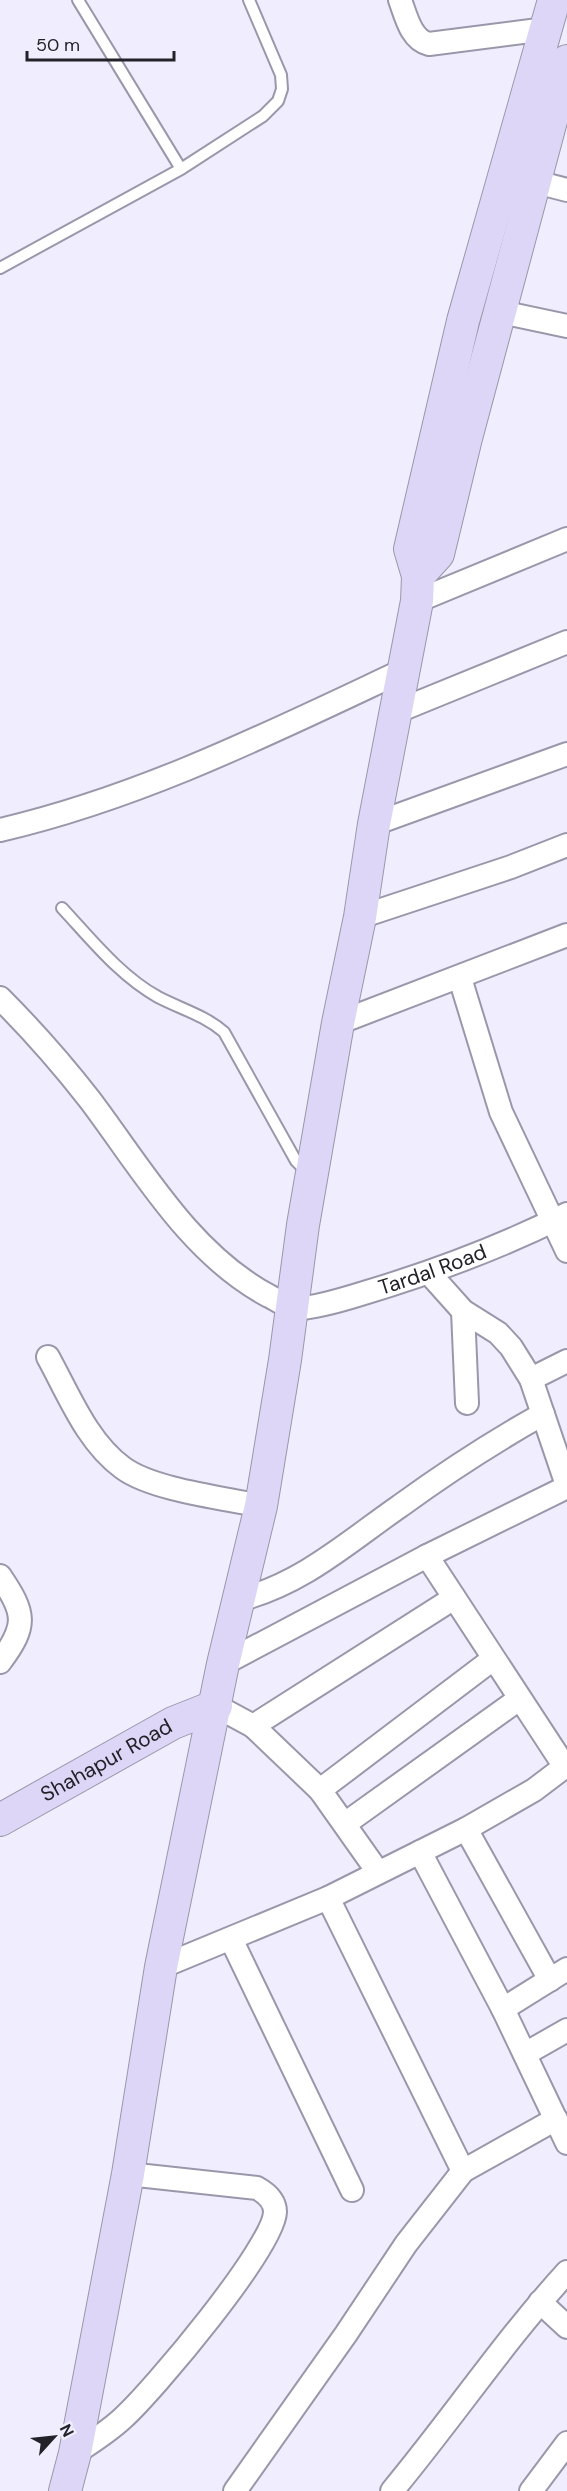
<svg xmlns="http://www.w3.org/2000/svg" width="567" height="2491" font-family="'DM Sans',sans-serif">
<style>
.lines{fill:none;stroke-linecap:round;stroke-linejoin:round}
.service-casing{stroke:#9997aa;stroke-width:14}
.minor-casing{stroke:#9997aa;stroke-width:26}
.secondary-casing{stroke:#9997aa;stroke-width:34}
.service{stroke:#fff;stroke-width:10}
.minor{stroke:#fff;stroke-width:22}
.secondary{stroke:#ddd6f6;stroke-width:32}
.labels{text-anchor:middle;stroke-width:4.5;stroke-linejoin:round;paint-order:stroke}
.street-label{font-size:21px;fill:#232229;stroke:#f0eefe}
</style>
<rect width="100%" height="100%" fill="#f0eefe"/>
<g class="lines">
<!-- service casing -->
<g class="service-casing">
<path id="service" d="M78 0 181 169
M0 268 181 169 263 116 278 101 282 89 281 75 249 0
M62 908C91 939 120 976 158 997 181 1009 204 1015 224 1032L296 1161 306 1171"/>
</g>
<!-- minor casing -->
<g class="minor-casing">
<g id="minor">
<path d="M400 0C406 16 411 40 429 44L546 29"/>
<path d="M536 182 567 190"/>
<path d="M501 312 567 326"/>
<path d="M417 601 567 539"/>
<path d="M398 711 567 642"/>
<path d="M374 824 567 754"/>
<path d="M0 830C142 797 272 732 402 671"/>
<path d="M360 917 511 867 567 845"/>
<path d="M460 978 501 1112 567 1251"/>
<path id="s1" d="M0 998C32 1030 62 1064 90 1100 142 1169 190 1254 269 1296 276 1299 286 1307 293 1308 310 1310 348 1298 364 1293 434 1272 501 1247 567 1214"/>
<path d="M338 1023 567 935"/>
<path d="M429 1273 463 1311 498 1333 511 1347 531 1379 567 1485"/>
<path d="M463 1311 467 1403"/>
<path d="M48 1357C69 1395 87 1442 123 1468 153 1490 224 1498 261 1506"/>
<path d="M531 1379 567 1361"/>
<path d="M427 1556 565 1767"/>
<path d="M0 1576C25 1613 28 1625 0 1662"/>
<path d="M238 1600C301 1585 348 1542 400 1506 448 1471 491 1443 543 1414"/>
<path d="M223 1664 427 1556 567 1487"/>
<path d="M216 1706 253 1726 320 1790 378 1872"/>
<path d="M253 1726 454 1598"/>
<path d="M320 1790 493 1659"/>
<path d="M346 1823 519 1699"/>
<path d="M466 1829 550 1980"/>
<path d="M420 1852 503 2009 567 2143"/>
<path d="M328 1898 463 2171"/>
<path d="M231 1939 352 2190"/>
<path d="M161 1967 328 1898 466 1829 534 1790 567 1765"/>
<path d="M503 2009 567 1969"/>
<path d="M525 2054 567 2030"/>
<path d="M540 2302 567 2327"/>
<path d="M75 2453C92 2442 108 2432 123 2418 153 2391 274 2247 275 2212 275 2200 266 2193 257 2188L128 2174"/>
<path d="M235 2491 346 2334 406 2244 463 2171 556 2119"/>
<path d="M392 2491C452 2419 504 2341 567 2272"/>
<path d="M531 2491 567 2443"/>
</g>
</g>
<!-- secondary casing -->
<g class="secondary-casing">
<g id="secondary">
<path d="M418 576 438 554 466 438 567 61"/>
<path id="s2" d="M0 1820 173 1723 216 1706"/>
<path d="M65 2491 75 2453 128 2174 161 1967 223 1664 261 1506 285 1360 303 1225 338 1023 360 917 374 824 417 601 418 576 410 549 463 321 554 0"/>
</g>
</g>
<!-- service -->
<use href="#service" class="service"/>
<!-- minor -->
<use href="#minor" class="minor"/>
<!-- secondary -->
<use href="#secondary" class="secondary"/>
</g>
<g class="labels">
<!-- street labels -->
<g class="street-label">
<text dy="7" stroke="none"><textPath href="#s1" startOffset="576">Tardal Road</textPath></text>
<text dy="7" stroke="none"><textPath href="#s2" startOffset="122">Shahapur Road</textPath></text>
</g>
</g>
<!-- north arrow -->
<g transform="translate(54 2437) rotate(63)" stroke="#f0eefe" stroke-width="4.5" paint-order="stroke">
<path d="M0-4.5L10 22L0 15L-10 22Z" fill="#232229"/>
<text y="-9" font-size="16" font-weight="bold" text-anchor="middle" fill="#232229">N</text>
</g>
<!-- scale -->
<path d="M27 51v9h147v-9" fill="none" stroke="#232229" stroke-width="3"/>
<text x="36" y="51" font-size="18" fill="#232229" stroke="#f0eefe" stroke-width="4.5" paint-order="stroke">50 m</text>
</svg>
